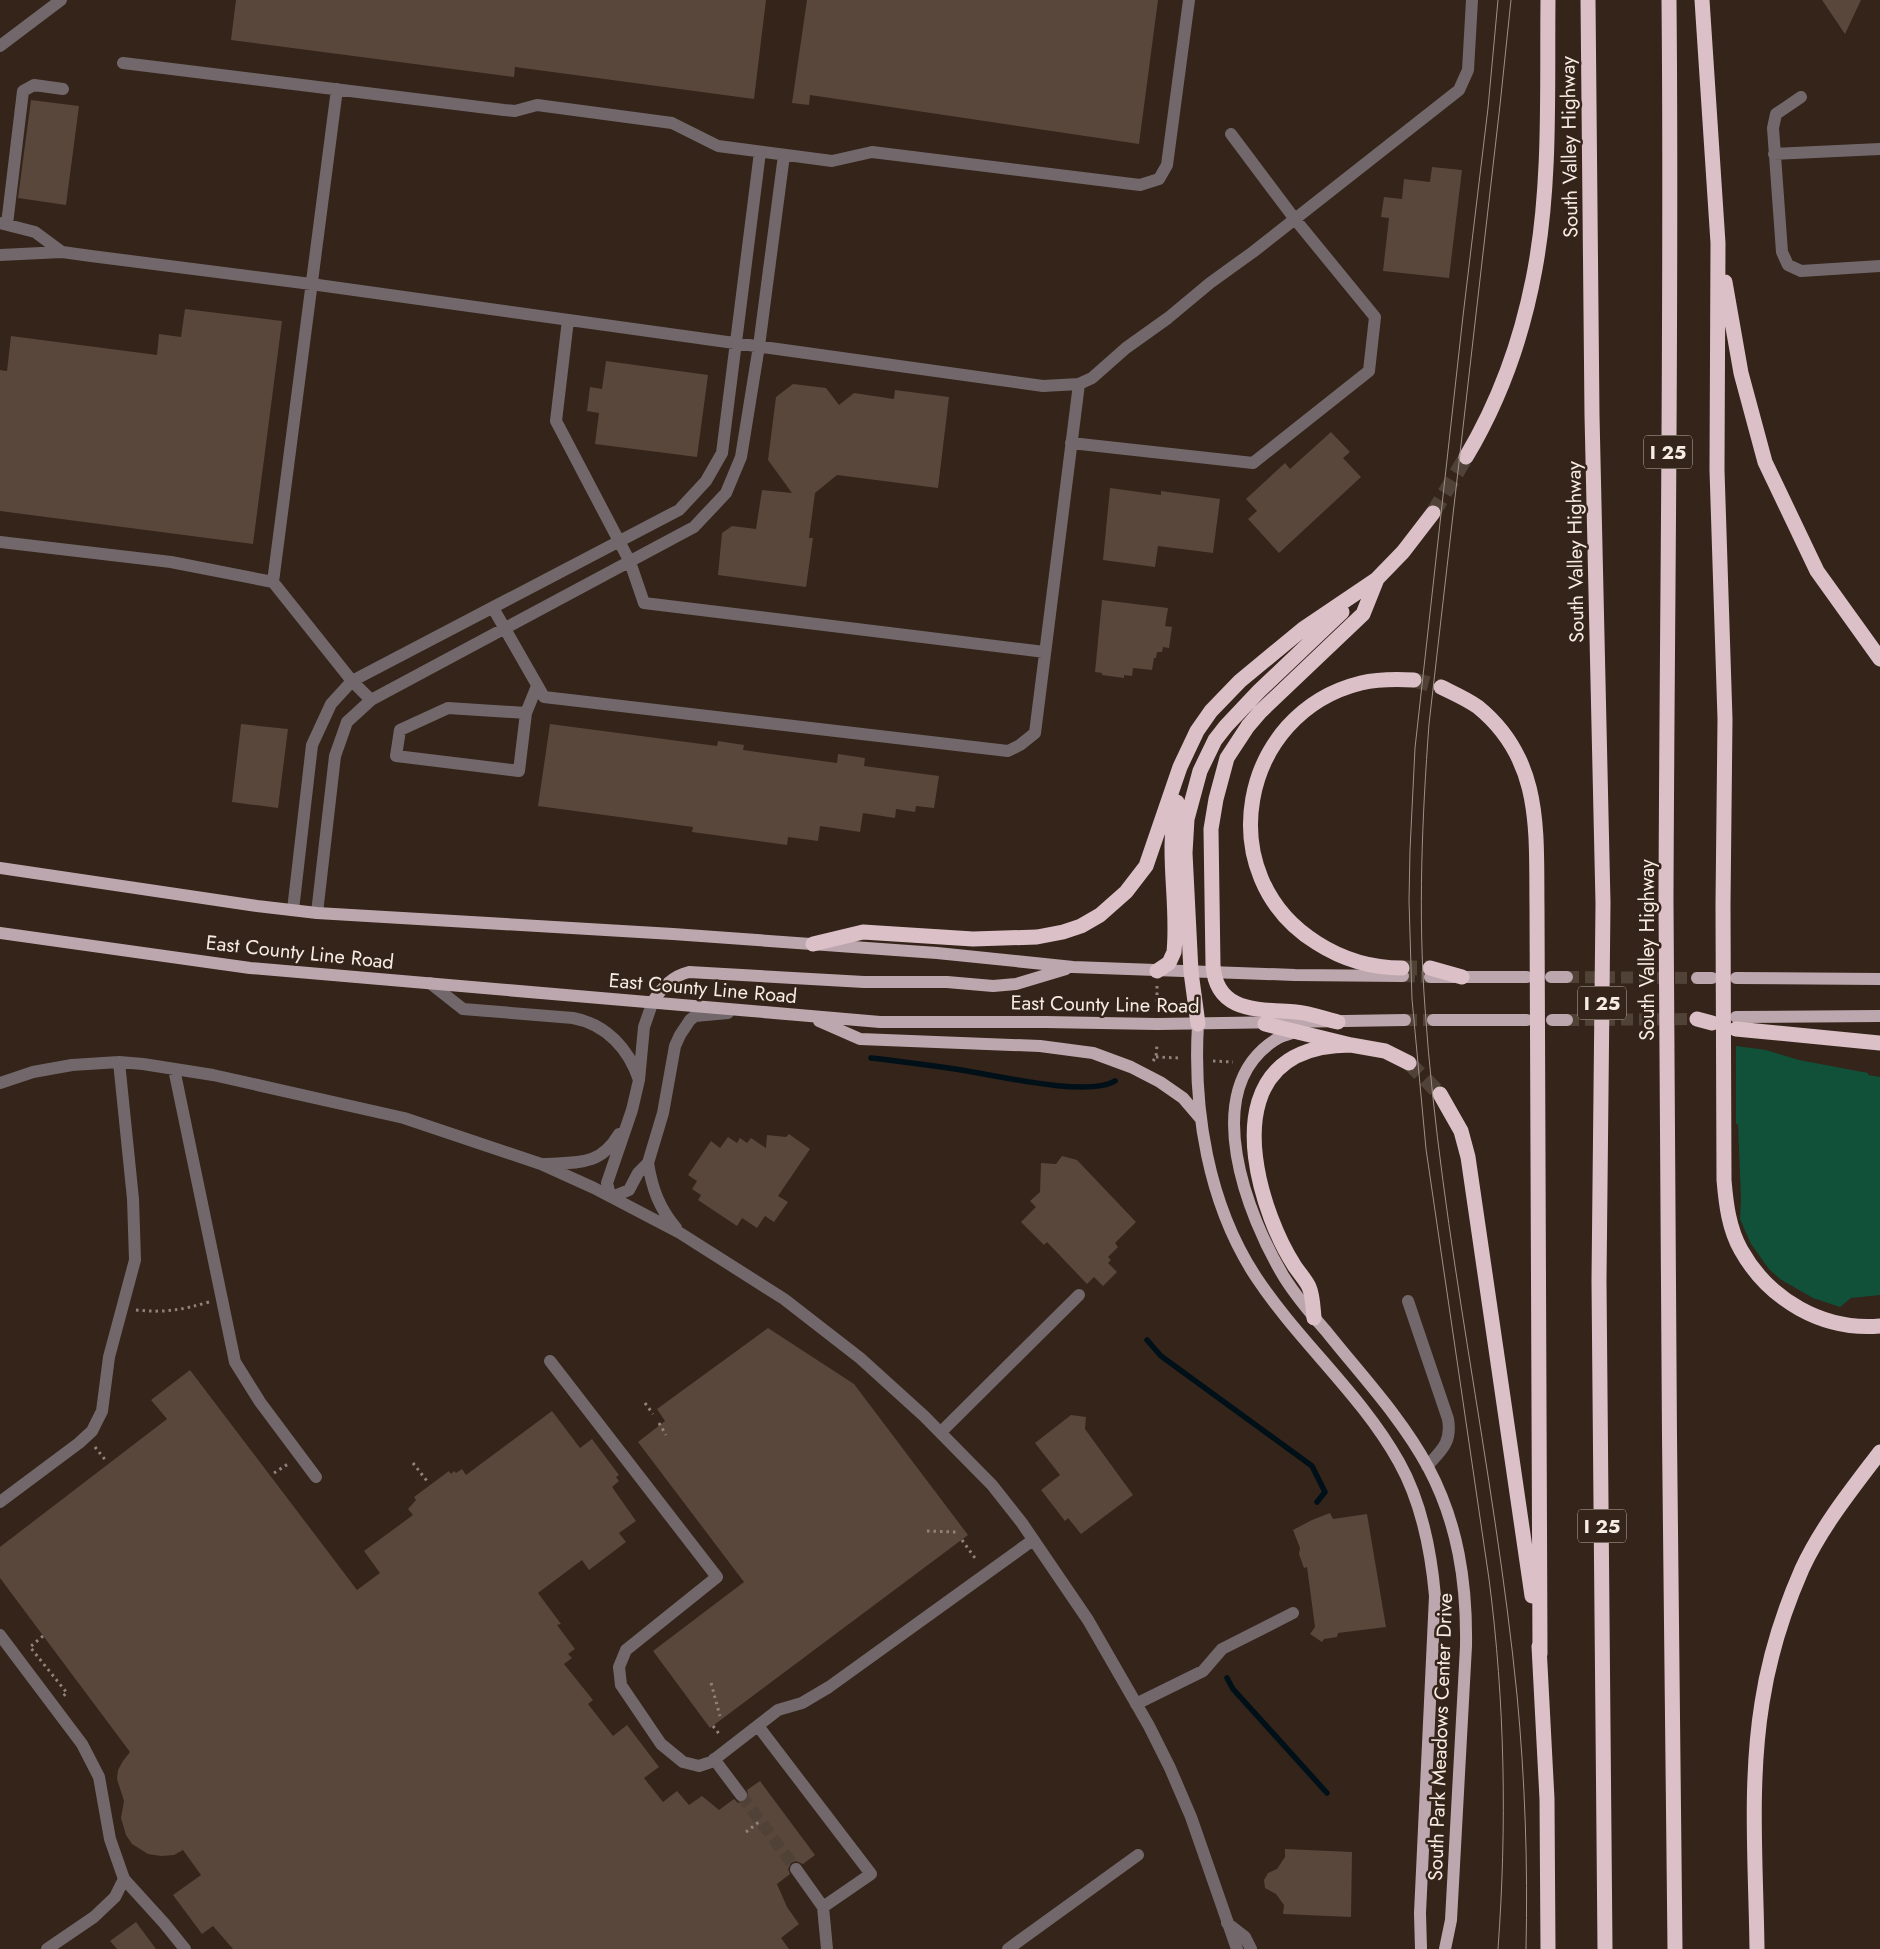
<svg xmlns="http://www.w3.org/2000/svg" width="1880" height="1949" font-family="Jost,sans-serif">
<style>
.green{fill:#115139}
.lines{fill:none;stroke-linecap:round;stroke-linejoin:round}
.stream{stroke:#001019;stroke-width:5.5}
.building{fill:#59473b}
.minor-tunnel{stroke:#514237;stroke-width:12;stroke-dasharray:12 6;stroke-linecap:butt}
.major-tunnel{stroke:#514237;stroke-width:12;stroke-dasharray:12 6;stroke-linecap:butt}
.highway-tunnel{stroke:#514237;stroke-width:15;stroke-dasharray:15 8;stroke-linecap:butt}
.path{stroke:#91837a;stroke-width:3;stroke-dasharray:2.5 4;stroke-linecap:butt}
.minor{stroke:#72686b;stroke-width:12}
.major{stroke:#bda7ae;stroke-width:12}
.highway{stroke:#dbc0c8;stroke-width:15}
.tram{stroke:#9e9187;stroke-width:1}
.labels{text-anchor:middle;stroke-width:5;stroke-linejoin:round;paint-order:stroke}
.shield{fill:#342419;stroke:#bcb0a7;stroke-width:1}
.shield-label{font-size:19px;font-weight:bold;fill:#f7ece4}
.street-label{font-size:20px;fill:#f7ece4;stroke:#342419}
</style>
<rect width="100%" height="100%" fill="#342419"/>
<!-- green -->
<path class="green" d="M1736 1046 1766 1050 1799 1060 1868 1073V1075L1880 1077V1295L1851 1298 1840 1307 1813 1298 1780 1279 1769 1269 1751 1244 1740 1219 1741 1199 1738 1124H1736Z"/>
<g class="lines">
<!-- stream -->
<path class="stream" d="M871 1058C899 1061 927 1065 955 1069 990 1074 1087 1098 1115 1081
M1147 1340 1161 1356 1312 1466 1325 1492 1317 1502
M1227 1678 1233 1689 1327 1793"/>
</g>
<!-- building -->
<path class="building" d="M236 0H766L754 99 515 67 514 77 231 40Z
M807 0H1158L1139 144 810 95 809 105 792 103Z
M1822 0H1861L1845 34Z
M31 100 79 106 66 205 18 198Z
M1432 167 1462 170 1449 278 1383 271 1389 218 1381 217 1384 197 1402 199 1404 179 1430 182Z
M185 309 282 321 253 544 0 511V370L7 371 11 336 157 355 159 334 181 337Z
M606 361 708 375 697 457 595 444 599 413 587 411 590 387 602 389Z
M793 384 826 388 839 405 854 393 894 399 895 390 949 397 938 488 837 475 815 493 809 538H813L806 587 718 575 722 533 732 526 756 529 762 490 792 493 768 460 776 397Z
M1331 432 1350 452 1343 458 1361 477 1279 553 1248 519 1257 511 1246 499 1285 463 1290 469Z
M1110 488 1161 495V491L1220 499 1213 553 1158 546 1155 567 1103 560Z
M1102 600 1168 608 1165 626 1172 627 1169 648 1163 647 1162 652H1157L1156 658H1154L1152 670 1133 668 1132 676 1124 675V678L1102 675V673L1095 672Z
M241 724 288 729 278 808 232 802Z
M550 724 717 746 718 741 744 745 743 750 837 763 838 754 865 758 864 766 939 776 934 808 916 806 915 812 896 809 895 818 863 813 860 832 820 826 818 841 788 837 787 845 692 832 693 827 538 806Z
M789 1134 810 1149 778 1196 788 1202 774 1222 765 1216 757 1228 742 1218 737 1226 698 1200 701 1195 692 1189 697 1181 688 1175 711 1141 720 1148 728 1137 737 1143 740 1138 747 1143 751 1138 766 1148 767 1135 786 1137Z
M1062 1156 1077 1160 1136 1222 1115 1243 1118 1247 1108 1257 1111 1260 1108 1263 1117 1272 1103 1286 1094 1277 1087 1284 1047 1242 1044 1245 1021 1222 1036 1207 1030 1201 1040 1192 1041 1163 1056 1164Z
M768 1328 854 1384 968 1535 710 1728 653 1651 744 1582 638 1442 665 1421 657 1409Z
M190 1370 357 1590 380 1573 364 1551 413 1515 408 1509 416 1500 414 1497 449 1471 451 1474 454 1471 456 1473 462 1469 466 1475 552 1411 580 1448 592 1439 619 1475 616 1477 619 1481 612 1487 636 1521 619 1533 626 1542 589 1570 582 1560 538 1593 561 1624 557 1625 575 1649 568 1654 572 1658 564 1664 593 1700 588 1704 613 1736 627 1725 659 1767 644 1778 663 1802 677 1791 689 1805 702 1796 719 1810 734 1799 738 1803 745 1802 749 1798 747 1790 760 1781 815 1855 803 1864 796 1861 791 1863 788 1869 790 1874 777 1884 787 1907 799 1924 781 1938 789 1949H233L213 1926 202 1934 173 1895 201 1875 183 1850 174 1855 161 1856 148 1854 132 1844 126 1835 121 1818 124 1801 117 1779 118 1770 123 1761 130 1752 0 1578V1547L167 1419 151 1400Z
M1071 1415 1086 1417 1085 1429 1133 1495 1081 1534 1068 1518 1065 1521 1041 1490 1060 1475 1035 1443Z
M1330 1513 1333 1519 1367 1514 1386 1627 1338 1633 1337 1637 1324 1639 1322 1642 1310 1634 1315 1627 1307 1567 1304 1568 1299 1554 1300 1548 1293 1530 1312 1520Z
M1285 1849 1352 1852 1351 1917 1283 1914 1284 1905 1276 1894 1265 1888 1264 1880 1268 1873 1277 1869 1285 1857Z
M136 1922 156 1949H117L110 1941Z"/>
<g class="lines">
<!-- minor-tunnel -->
<path class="minor-tunnel" d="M741 1795 796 1869"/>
<!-- major-tunnel -->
<path class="major-tunnel" d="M1403 976 1430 977
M1567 977 1697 978
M1405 1020H1433
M1567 1020 1697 1019"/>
<!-- highway-tunnel -->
<path class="highway-tunnel" d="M1433 513 1466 457
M1414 680 1441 687
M1402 968H1430
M1409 1063 1440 1094"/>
<!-- path -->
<path class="path" d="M1157 986V1006
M1156 1057 1180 1058
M1153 1061 1156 1057 1157 1045
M1213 1061 1233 1062
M136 1310C164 1313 182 1310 209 1302
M645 1403 653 1414
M659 1423 666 1435
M95 1447 107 1462
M413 1463 427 1481
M274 1473 288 1464
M927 1531 956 1532
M962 1540 975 1558
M43 1636 30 1647 67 1693 63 1696
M711 1683 720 1716
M713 1726 720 1735
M746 1832 760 1821"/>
<!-- minor -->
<path class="minor" d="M0 46 61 0
M123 63 504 110 515 111 537 105 672 123 718 146 832 161 872 152 1140 185 1159 179 1167 165 1189 0
M1801 97 1776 114 1773 128 1782 252 1788 265 1801 271 1880 266
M1774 154 1880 149
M0 223 35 232 62 252
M7 224 23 91 34 85 63 89
M0 255 62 252 91 256 311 284 1043 386 1079 384 1092 378 1126 348 1168 318 1210 283 1253 252 1459 90 1468 70 1472 0
M568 320 556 421 630 562 644 603 1045 652
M1071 443 1253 463 1369 371 1375 317 1294 218 1231 134
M0 542 171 562 273 582 337 89
M273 582 352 681 371 700
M493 608 544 697 1008 751 1020 745 1035 733 1079 384
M526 713 519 771 396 756 400 730 448 708 526 713 537 686
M293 910 312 745 331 704 352 681 679 510 706 481 722 453 760 152
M317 913 335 756 347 722 371 700 694 527 726 493 741 457 759 346 784 155
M430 983 463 1009 573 1018C606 1024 629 1049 639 1080
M174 1069 235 1362 260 1402 316 1477
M0 1083 33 1072 72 1065 119 1062 143 1064 213 1075 404 1118 541 1164 594 1188 680 1233 784 1299 860 1358 924 1416 992 1485 1022 1523 1088 1620 1149 1726 1170 1768 1191 1817 1237 1949
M648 1163C652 1188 659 1208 676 1228
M543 1164C576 1162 600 1167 619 1134
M612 1197 629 1190 638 1173 648 1163 663 1113 675 1046 680 1035 690 1020 695 1016 728 1013
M612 1197 609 1191 607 1183 632 1110 639 1080 644 1027 653 1001
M1408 1301 1448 1419C1452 1442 1442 1450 1427 1466
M550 1361 717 1577 626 1650 619 1667 621 1685 661 1744 683 1762 699 1766 711 1762 778 1710 802 1703 829 1687 1033 1540
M941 1432 1079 1295
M0 1502 79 1443 92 1431 102 1411 109 1357 135 1260 133 1199 119 1062
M0 1635 82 1744 99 1777 110 1839 124 1879 115 1897 94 1917 47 1949
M1136 1704 1203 1671 1222 1649 1293 1613
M758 1726 871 1874 823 1907
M714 1759 741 1795
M796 1869 823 1907 827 1949
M124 1879 164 1923 185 1949
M1227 1923 1245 1937 1251 1949
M1008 1949 1138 1855"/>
<!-- major -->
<path class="major" d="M0 868 257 906 317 913 673 934 937 953 1073 967 1295 975 1403 976
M0 933 250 968 880 1022H1045L1157 1024 1405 1020
M1430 977H1527
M1551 977H1567
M1697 978H1712
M1736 978 1880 979
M653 1001C663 987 672 976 689 972L864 982H947L993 986 1016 984 1066 969
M1736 1017 1880 1016
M1433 1020H1527
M1552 1020H1567
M819 1021 860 1039 1040 1046 1093 1053 1131 1067 1160 1082 1183 1098 1201 1119
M1198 1024C1193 1110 1208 1204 1256 1277 1299 1342 1361 1394 1399 1462 1422 1503 1431 1551 1435 1596L1420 1913 1421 1949
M1299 1031C1291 1034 1282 1035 1275 1040 1197 1090 1248 1217 1284 1277 1296 1296 1311 1314 1326 1331 1361 1375 1401 1417 1428 1467 1458 1523 1467 1583 1466 1646L1451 1920 1445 1949"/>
<!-- highway -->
<path class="highway" d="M1588 0 1592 415 1603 903 1599 1281 1605 1949
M1669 0C1672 300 1667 601 1666 901 1666 1250 1672 1600 1675 1949
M1702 0 1718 243 1717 470 1725 719 1723 905 1724 1180C1726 1204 1729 1229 1741 1250 1769 1300 1823 1331 1880 1326
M1725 282 1741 373 1765 462 1817 571 1880 659
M1466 457C1500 400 1523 335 1535 269 1551 182 1547 88 1548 0
M1370 586 1403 552 1433 513
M1441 687C1453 693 1467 699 1478 707 1543 760 1536 831 1537 907L1540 1654
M813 944 863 932 973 939 1037 937 1063 932 1081 926 1100 915 1126 892 1146 866 1180 767 1197 731 1211 711 1240 681 1303 629 1377 579
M1402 968C1372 968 1342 959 1317 943 1209 876 1239 713 1361 683 1378 679 1397 679 1414 680
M1430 968 1462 977
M1157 971 1169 963 1174 952C1179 902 1165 852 1177 802
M1697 1019 1712 1023
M1338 1022C1325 1019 1310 1013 1296 1012 1260 1009 1216 1014 1213 965L1211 829 1216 799 1227 758 1248 726 1260 712 1363 614 1377 579
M1198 1024 1191 972 1185 853 1187 819 1200 771 1215 740 1226 726 1259 691 1342 612
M1265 1024 1351 1045 1385 1051 1409 1063
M1736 1029 1880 1043
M1440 1094 1461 1131 1468 1157 1532 1596
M1314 1318C1313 1308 1313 1296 1309 1287 1306 1280 1299 1273 1294 1265 1285 1251 1277 1234 1271 1218 1241 1138 1242 1045 1351 1045
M1539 1646 1547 1799 1548 1949
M1757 1949C1756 1867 1749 1784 1762 1703 1769 1657 1784 1610 1802 1569 1822 1526 1852 1489 1880 1452"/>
<!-- tram -->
<path class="tram" d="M1511 0 1500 105 1429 724C1422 819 1418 913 1425 1008 1441 1239 1494 1465 1517 1695 1525 1780 1528 1864 1526 1949
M1498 1949C1507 1826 1505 1702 1489 1579L1426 1149 1412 999 1409 901 1410 850 1415 748 1463 316 1488 108 1498 0"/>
</g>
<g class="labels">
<!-- shield labels -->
<g class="shield">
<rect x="1644" y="435.5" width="48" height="33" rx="4"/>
<rect x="1578" y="986.5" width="48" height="33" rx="4"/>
<rect x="1578" y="1509.5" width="48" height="33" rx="4"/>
</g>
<g class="shield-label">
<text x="1668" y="459">I 25</text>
<text x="1602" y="1010">I 25</text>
<text x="1602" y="1533">I 25</text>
</g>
<!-- street labels -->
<g class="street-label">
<text transform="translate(1569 147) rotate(-91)" y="7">South Valley Highway</text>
<text transform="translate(1575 552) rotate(-91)" y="7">South Valley Highway</text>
<text transform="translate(1647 950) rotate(-90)" y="7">South Valley Highway</text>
<text transform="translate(300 952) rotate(6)" y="7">East County Line Road</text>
<text transform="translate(703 988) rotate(5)" y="7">East County Line Road</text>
<text transform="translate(1105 1004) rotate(1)" y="7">East County Line Road</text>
<text transform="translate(1440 1737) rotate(-88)" y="7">South Park Meadows Center Drive</text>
</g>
</g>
</svg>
